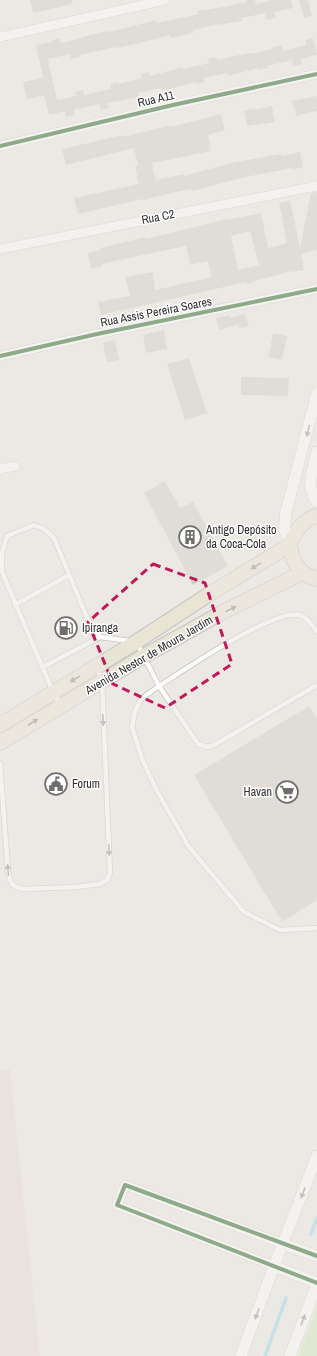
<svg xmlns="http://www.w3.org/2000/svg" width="317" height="1356" font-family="'Archivo Narrow',sans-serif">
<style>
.medical{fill:#e5d9d6}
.green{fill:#cce7bd}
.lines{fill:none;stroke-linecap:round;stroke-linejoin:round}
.stream{stroke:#97d4ee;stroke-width:3.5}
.building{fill:#d1cfcb;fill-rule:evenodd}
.service-casing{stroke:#c5c5c5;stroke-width:6}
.minor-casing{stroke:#c5c5c5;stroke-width:10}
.tertiary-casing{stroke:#c5c5c5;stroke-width:12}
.primary-casing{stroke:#c6c5c4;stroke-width:16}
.service{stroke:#fcfcfb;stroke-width:4.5}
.minor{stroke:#fcfcfb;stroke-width:9}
.tertiary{stroke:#fcfcfb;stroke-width:11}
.primary{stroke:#e9e5d5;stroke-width:14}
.cycleway-casing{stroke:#fff;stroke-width:6}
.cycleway{stroke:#1b5e20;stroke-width:4}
.oneway{fill:#959594}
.oneway2{fill:#8c8a82}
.marked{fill:none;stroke:#c2185b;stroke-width:3;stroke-dasharray:8 5;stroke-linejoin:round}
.labels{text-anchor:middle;stroke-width:3;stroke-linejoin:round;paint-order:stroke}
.street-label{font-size:12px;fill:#2e2e2e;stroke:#fff}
.poi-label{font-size:12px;fill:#2e2e2e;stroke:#fff;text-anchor:start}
</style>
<rect width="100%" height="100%" fill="#ece9e4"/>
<!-- medical -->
<path class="medical" d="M10 1069 40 1356H0V1070Z"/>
<!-- green -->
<path class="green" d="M317 1308V1356H298Z"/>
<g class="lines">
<!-- stream -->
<path class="stream" d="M311 1234 317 1218
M265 1356 286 1298"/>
</g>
<!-- building -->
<path class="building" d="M30 0H72L73 4 33 13Z
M246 0H255L256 4 273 0H291L293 8 274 12 276 18 267 20 265 13 242 18V21L218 25V24L193 30V33L185 35 171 38 170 35 136 44 117 48V47L79 55 80 57 71 59 70 54 48 59 57 100 76 96 75 92 83 90 84 95 111 89 110 84 118 82V84L142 78 140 74 149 72 150 76 183 67V69L209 63 208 59 217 57V60L248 53 249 54 273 49V47L281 45 283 51 306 45 305 40 313 38 317 55 301 59 302 64 293 66 292 60 267 66 268 68 259 70V68L228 76 227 73 204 78 205 82 197 84 196 82 162 91 161 88 138 93 139 97 108 103 109 108 101 110 99 104 74 110 75 115 66 117 65 111 49 115 44 95 27 100 23 82 43 78 36 45 52 42V40L60 38 61 43 82 38V37L107 31 108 32 122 29 155 20 156 23 176 19 198 14 197 11 223 7 246 2Z
M299 0H308L312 16 304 18Z
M317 96V111L296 116 292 101Z
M272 106 275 122 264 124V123L247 126 244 111 255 108V110Z
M221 114 225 130 208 135 211 151 152 163 156 180 184 174V176L231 163 281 154 282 156 300 152 303 167 292 170V168L241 178 192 191V189L176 192 143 200V199L78 214 74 198 139 184 135 166 138 165 134 148 66 165 62 149 123 135V137L171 125V127Z
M317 192V250L301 254 304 270 293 272 292 271 255 281V282L246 284V282L101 315 98 302 130 296 125 277 153 272 155 290 212 277 208 261 190 265 186 246 129 258 102 264V266L91 269 88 253 101 250V248L145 237 146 239 227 219V220L261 213 268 248 287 243 279 203 290 200 300 248 311 193ZM250 231 259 265 238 270 231 236Z
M245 314 249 326 239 329 238 325 219 330 216 318 230 315V318Z
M164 330 167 349 146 353 143 335Z
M273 333 287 336 282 360 268 357Z
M115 340 119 360 107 362 103 343Z
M189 358 207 413 185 420 167 364Z
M241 377 289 378 288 396 241 395Z
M165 481 180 508 193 502 228 566 193 585 144 493Z
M309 706 317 719V900L282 922 194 775Z"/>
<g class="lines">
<!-- service casing -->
<g class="service-casing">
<path id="service" d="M15 605 69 575
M137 643 159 686C184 670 275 608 300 615 307 617 313 626 317 632
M43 667 100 637
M317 685 214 745 207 747 198 744 159 686 141 699 135 711 132 727 142 759 156 789 189 847 244 912 280 930 317 928
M60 704 53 692 2 572V553L7 536 34 525 44 529 54 538 88 620 100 637 130 641
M0 763 8 871C10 883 11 887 24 889L76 887 100 884 107 880 110 873 102 681 97 667"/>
</g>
<!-- minor casing -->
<g class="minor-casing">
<path id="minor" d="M0 37 165 0
M0 146 173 105 317 74
M0 249 317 186
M0 356 97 334 317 289
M0 469 15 466
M274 1266 117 1205 125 1185 283 1244"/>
</g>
<!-- tertiary casing -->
<g class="tertiary-casing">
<path id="tertiary" d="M317 452C313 471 305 485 317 502
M290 542 284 529 286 512 317 393
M283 1244 317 1256
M274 1266 317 1283
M241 1356 274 1266 317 1156
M290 1356 317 1284"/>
</g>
<!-- primary casing -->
<g class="primary-casing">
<path id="primary" d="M317 516C308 518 303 523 297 531 295 534 292 538 290 542 289 545 290 548 291 551 294 566 302 575 317 579
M0 725 136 642 211 593 290 545
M0 743 144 656 225 611 302 573"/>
</g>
<!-- service -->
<use href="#service" class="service"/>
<!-- minor -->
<use href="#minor" class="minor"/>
<!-- tertiary -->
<use href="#tertiary" class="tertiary"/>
<!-- primary -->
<use href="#primary" class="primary"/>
<!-- cycleway casing -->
<g class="cycleway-casing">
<path id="cycleway" d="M0 146 173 105 317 74
M0 356 97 334 317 289
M317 1256 125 1185 117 1205 317 1283"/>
</g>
<!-- cycleway -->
<use href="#cycleway" class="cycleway"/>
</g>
<!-- one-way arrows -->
<defs><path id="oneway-solid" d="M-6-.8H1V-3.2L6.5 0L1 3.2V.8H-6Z"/></defs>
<g class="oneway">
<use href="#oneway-solid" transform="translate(308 431) rotate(104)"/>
<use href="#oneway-solid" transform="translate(103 720) rotate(88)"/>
<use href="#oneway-solid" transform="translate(109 850) rotate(87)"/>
<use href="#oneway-solid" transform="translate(8 870) rotate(-95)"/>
<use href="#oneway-solid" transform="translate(303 1193) rotate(111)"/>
<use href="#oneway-solid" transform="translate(257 1314) rotate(110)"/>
<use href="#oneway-solid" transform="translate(303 1320) rotate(-69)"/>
</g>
<g class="oneway2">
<use href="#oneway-solid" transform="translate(256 566) rotate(149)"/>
<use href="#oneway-solid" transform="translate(231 609) rotate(-27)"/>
<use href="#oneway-solid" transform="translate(75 679) rotate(149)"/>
<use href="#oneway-solid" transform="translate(33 722) rotate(-31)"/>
</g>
<!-- marked area -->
<path d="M0 0H317V1356H0ZM153 564 205 583 232 664 165 708 113 684 88 622Z" fill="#ece9e4" fill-opacity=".55" fill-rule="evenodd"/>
<path class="marked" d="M153 564 205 583 232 664 165 708 113 684 88 622Z"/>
<!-- icons -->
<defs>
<g id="building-ring" transform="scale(1.15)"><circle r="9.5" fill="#fff" stroke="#706f6e" stroke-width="1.5"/><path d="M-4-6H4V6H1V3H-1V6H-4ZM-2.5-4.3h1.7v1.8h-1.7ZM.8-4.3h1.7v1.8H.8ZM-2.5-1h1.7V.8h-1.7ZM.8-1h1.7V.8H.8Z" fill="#706f6e"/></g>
<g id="fuel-ring" transform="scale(1.15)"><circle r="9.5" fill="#fff" stroke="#706f6e" stroke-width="1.5"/><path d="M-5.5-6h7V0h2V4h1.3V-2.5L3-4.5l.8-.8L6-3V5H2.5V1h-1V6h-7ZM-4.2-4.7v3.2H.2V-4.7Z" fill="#706f6e"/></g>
<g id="civic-ring" transform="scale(1.15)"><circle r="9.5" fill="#fff" stroke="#706f6e" stroke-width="1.5"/><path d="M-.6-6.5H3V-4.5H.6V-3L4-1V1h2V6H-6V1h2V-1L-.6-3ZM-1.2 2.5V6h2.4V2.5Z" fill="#706f6e"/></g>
<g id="supermarket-ring" transform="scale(1.15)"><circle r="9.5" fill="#fff" stroke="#706f6e" stroke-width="1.5"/><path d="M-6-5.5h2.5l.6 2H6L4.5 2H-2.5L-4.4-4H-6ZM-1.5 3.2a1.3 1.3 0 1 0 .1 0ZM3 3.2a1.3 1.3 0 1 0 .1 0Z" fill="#706f6e"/></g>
</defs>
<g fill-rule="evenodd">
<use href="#building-ring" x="190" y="537"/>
<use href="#fuel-ring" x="66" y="628"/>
<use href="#civic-ring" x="56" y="784"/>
<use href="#supermarket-ring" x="287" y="792"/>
</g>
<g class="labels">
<!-- street labels -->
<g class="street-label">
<text transform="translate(156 99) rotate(-13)" y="4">Rua A11</text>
<text transform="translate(158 217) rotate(-11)" y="4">Rua C2</text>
<text transform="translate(156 312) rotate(-11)" y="4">Rua Assis Pereira Soares</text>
<text transform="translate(149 655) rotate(-30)" y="4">Avenida Nestor de Moura Jardim</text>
</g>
<!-- poi labels -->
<g class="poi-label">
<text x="206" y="534">Antigo Depósito<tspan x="206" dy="14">da Coca-Cola</tspan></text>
<text x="82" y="632">Ipiranga</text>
<text x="72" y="788">Forum</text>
<text x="272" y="796" text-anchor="end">Havan</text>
</g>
</g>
</svg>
